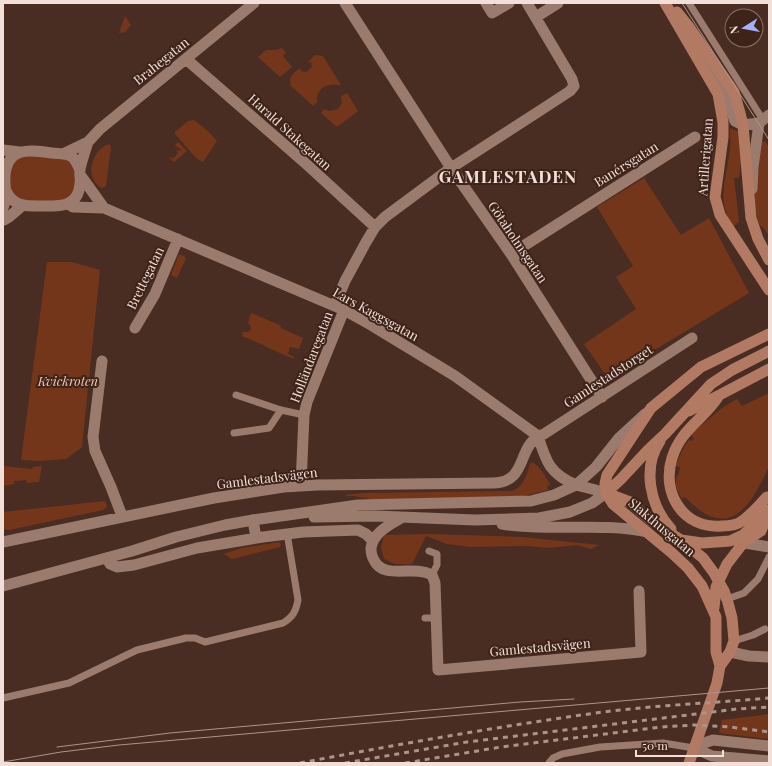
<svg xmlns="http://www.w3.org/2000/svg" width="772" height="766" font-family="'Playfair Display',serif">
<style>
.green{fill:#74361b}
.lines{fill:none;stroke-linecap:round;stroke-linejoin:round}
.service{stroke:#9b7b6e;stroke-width:7}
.minor{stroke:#9b7b6e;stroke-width:11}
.tertiary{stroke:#9b7b6e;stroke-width:11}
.secondary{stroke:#b37a63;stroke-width:11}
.tram{stroke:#ab948b;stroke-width:1}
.rail{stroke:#ab948b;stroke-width:3;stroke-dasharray:5 5;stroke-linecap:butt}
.labels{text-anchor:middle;stroke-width:4;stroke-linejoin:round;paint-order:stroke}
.street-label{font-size:13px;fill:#f2e0d8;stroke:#3e2318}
.park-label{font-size:13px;font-style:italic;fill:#f5c6b3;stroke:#3e2318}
.district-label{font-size:17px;font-weight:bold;letter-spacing:1px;fill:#f2e0d8;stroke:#3e2318}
</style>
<rect width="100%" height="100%" fill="#492d22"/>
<!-- green -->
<path class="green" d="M125 16 131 25 125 32 119 33Z
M282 48 286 53 283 56 292 67 280 77 258 57 266 50H276Z
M315 55 323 56 341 85C337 85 333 84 330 85 321 86 316 94 317 102L313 106 291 86C287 77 294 73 300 68L301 71 306 72 312 67 311 62 307 63Z
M347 93 358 111 337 127 321 113 324 109 329 111 338 109 342 103 341 96Z
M194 120 209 132 217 141 203 162 196 158 175 134V132L188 121Z
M730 128 739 132 741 159 739 178H734L739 221 734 226C715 204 727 176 730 150 731 143 730 136 730 128Z
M765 141 769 148V236L763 227 760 226C750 199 757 170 761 142Z
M178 142 187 151 174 162 169 158 170 157 173 159 178 153 176 150H177L179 151 181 150 179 148H178L175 145Z
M110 144 111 147 106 186 102 188C83 179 92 148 110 144Z
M32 155C42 157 56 156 66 160 78 166 79 188 70 198 63 205 28 202 19 199 16 197 13 194 10 191 10 171 9 158 32 155Z
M644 178 681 235 709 218 749 293 608 378 584 344 636 309 616 277 633 266 597 207Z
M179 254 184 256 186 258 177 278 171 275Z
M47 262H72L100 270 82 447 66 459 39 461 21 460Z
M251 313 280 325 281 328 303 338 299 349 290 347 288 354 294 357V359C276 352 260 343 242 336L243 332H248L251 329 250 325 248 323Z
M769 393C769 409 769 425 769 442 769 449 770 456 769 463 768 472 762 481 758 488 738 526 714 528 685 497L682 499C679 495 675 486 676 480 677 476 680 472 680 467L676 466C679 456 683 448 689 440L692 441 694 439 691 434 722 408 737 399 742 406Z
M531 462C540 465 546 477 550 485L547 486 548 490 524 496 375 500 354 496H346V495L363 493 512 491C525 486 526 474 531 462Z
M3 466 32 469 33 467 42 466 39 482 27 483 26 480 14 481V484L3 486Z
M105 501 107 507 103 510 9 530 3 529V512Z
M430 534 522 537 599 545 591 549 577 545 549 548 529 546 470 547 447 544 426 536 412 564H395L384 559 381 547 384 535Z
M279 542 281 545 280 547 232 559 224 554 241 548Z
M769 714V739L719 733 722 720Z"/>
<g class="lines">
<!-- service -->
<path class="service" d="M689 3 763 120
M236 395 281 410 304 415
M234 433 269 428 281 410
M429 551 437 554V565L432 575
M724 598 727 599 744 593 758 579 769 557
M425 618H436
M734 641 753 635 765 629
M3 698 69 683 137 650 186 638H195L205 642 283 623C293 617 296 611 298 600L287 533
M549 763 553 758 562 754 600 747 663 743 694 748"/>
<!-- minor -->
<path class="minor" d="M345 3 451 168 511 254 602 397
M486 3 492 13 509 3
M536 17 558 3
M696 51 708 64 724 92 735 121 743 125 759 123
M186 59 303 161 375 227
M3 150 20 152
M63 154 88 142 100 129 254 3
M80 170C78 166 76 160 72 157 67 153 58 154 52 153 30 150 8 146 5 175 5 182 4 190 8 195 16 206 26 206 38 206 57 206 78 209 80 184 81 179 79 174 80 169 82 160 85 151 88 142
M81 176 104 208
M752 189 753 167 759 123 769 115
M68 204 73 207 104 208 344 310 371 325 455 376 538 436C546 462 550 474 576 485
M3 208 8 194
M4 220 9 217 23 205
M511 254 695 137
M335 305 345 281 365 244 375 227 385 217 451 168 544 108 570 91 574 86 572 79 527 3
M135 328 155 294 178 239
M102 361 93 437 95 451 111 487 122 516
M301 485 304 415 307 402 344 310
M401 518C389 525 373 533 371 548 371 552 372 557 374 560 382 578 408 568 423 572 426 572 429 574 432 575L435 583 438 670 641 652 639 591
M253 520 256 538
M3 542 214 498 284 487 317 485 493 483C530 482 515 444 544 434L692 338
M738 542 769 547
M107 558 110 564 117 567 134 565 197 548 263 537 303 532 358 530 366 534 373 541
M730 652 749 656 769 657
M694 748 712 756 769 761
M694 748 704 743 713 740 769 746"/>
<!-- tertiary -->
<path class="tertiary" d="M576 485 592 489 606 493
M314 517 376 516 475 520 539 518 570 512 592 503 606 493
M502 524C550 532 601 522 647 532
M3 586 132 551 176 537 225 525 253 520 358 505 531 501 554 495 576 485 596 467 619 438 645 414"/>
<!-- secondary -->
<path class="secondary" d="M665 3 718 94 723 122V137L715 197 720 215 769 290
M677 12 689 27 734 92 740 113 743 125 751 218 758 239 769 260
M718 397C703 420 681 429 672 458 661 493 683 529 722 526 728 526 737 525 742 521 751 515 759 505 767 497
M689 411 769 369
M660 441C642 468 650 506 671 529
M606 493 630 502 652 521 681 540 703 558 714 573 724 591 727 599 732 618 734 641 730 652 720 666 717 683 689 763
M606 493 621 479 648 450 665 434 711 384 732 370 769 351
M681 540 702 543 730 541 743 535 759 520 763 509
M714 608 716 587 727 564 744 542 761 531 769 510
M720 666 716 652V617L702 586 688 568 672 553 613 504 606 493 605 484 607 475 651 408 701 367 769 334"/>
<!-- tram -->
<path class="tram" d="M682 3 769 140
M57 747 170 733 520 702 574 699
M3 762 61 752 119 745 769 688"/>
<!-- rail -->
<path class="rail" d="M300 763C400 744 501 726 603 712 658 705 714 703 769 698
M345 763 467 742 737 709 769 707
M405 763 501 747 661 727 694 725 730 727 769 732"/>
</g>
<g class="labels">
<!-- street labels -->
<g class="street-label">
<text transform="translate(161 61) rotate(-39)" y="5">Brahegatan</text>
<text transform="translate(290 132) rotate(42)" y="5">Harald Stakegatan</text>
<text transform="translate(705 157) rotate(-86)" y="5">Artillerigatan</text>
<text transform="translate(626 164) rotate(-32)" y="5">Banérsgatan</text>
<text transform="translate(518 242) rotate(56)" y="5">Götaholmsgatan</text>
<text transform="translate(145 278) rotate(-64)" y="5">Brettegatan</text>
<text transform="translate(376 314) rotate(29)" y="5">Lars Kaggsgatan</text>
<text transform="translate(311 357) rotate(-69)" y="5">Holländaregatan</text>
<text transform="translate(608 376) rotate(-33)" y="5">Gamlestadstorget</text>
<text transform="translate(267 478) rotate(-7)" y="5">Gamlestadsvägen</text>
<text transform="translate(662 527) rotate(40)" y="5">Slakthusgatan</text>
<text transform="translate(540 647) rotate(-5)" y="5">Gamlestadsvägen</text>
</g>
<!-- park labels -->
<g class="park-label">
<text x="68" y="386">Kvickroten</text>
</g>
<!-- district labels -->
<g class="district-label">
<text x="508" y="183">GAMLESTADEN</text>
</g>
</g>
<!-- border -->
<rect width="772" height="766" fill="none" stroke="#f2e0d8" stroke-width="8"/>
<!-- north arrow -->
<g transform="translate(744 28) rotate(259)"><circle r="19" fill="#3e2318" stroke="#866f65"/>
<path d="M0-3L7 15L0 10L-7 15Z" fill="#a5b1fc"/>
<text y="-6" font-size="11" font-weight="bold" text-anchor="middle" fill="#f2e0d8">N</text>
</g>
<!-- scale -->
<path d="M636 750v6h87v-6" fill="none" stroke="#f2e0d8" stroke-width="2"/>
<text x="642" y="750" font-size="12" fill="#f2e0d8" stroke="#3e2318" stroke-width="3" paint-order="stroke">50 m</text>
</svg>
